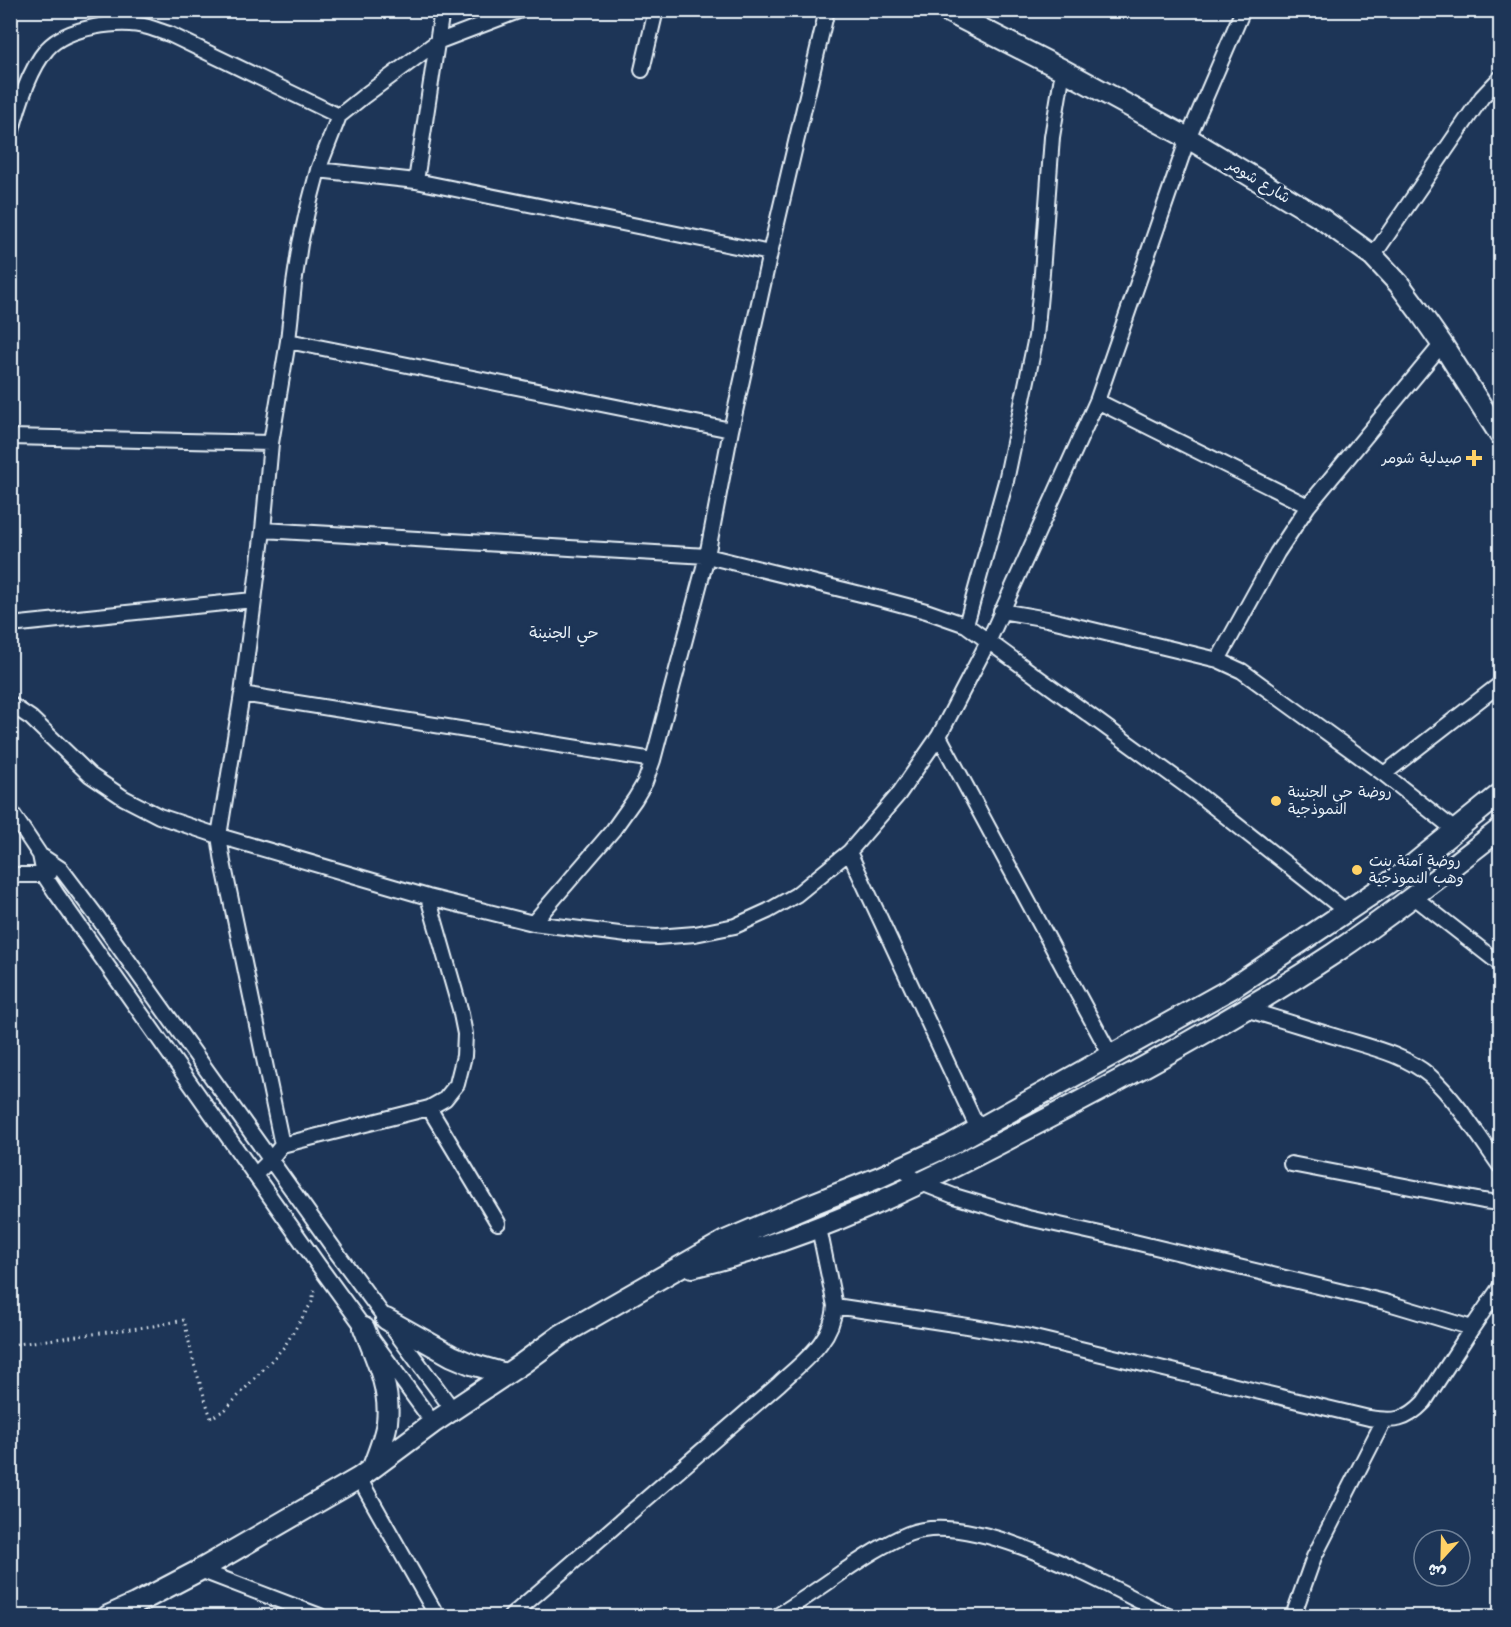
<svg xmlns="http://www.w3.org/2000/svg" width="1511" height="1627" font-family="'Shantell Sans','Playpen Sans Arabic',sans-serif">
<style>
.lines{fill:none;stroke-linecap:round;stroke-linejoin:round}
.street-casing{stroke:#e8f1f8;stroke-width:18}
.secondary-casing{stroke:#e8f1f8;stroke-width:24}
.path{stroke:#e8f1f8;stroke-width:3;stroke-dasharray:1.5 4.5;stroke-linecap:butt}
.street{stroke:#1d3557;stroke-width:14}
.secondary{stroke:#1d3557;stroke-width:20}
.poi-dot{fill:#ffd166;stroke:#1d3557;stroke-width:2}
.labels{text-anchor:middle;stroke-width:6;stroke-linejoin:round;paint-order:stroke}
.street-label{font-size:15px;fill:#e8f1f8;stroke:#1d3557}
.poi-label{font-size:15px;fill:#e8f1f8;stroke:#1d3557;text-anchor:start}
.neighbourhood-label{font-size:16px;fill:#e8f1f8;stroke:#1d3557}
</style>
<rect width="100%" height="100%" fill="#1d3557"/>
<filter id="ink" filterUnits="userSpaceOnUse"><feTurbulence type="fractalNoise" baseFrequency=".0167" numOctaves="2"/><feDisplacementMap in="SourceGraphic" scale="12" xChannelSelector="R" yChannelSelector="G"/><feConvolveMatrix kernelMatrix="1 2 1 2 8 2 1 2 1" color-interpolation-filters="sRGB"/></filter>
<g filter="url(#ink)">
<g class="lines">
<!-- street casing -->
<g class="street-casing">
<path id="street" d="M642 70 656 10
M10 138C17 110 28 71 47 49 67 27 120 19 148 27 155 29 162 32 169 34L339 116
M318 170 416 181 770 253
M416 181 442 10
M1373 256 1482 97 1500 78
M288 341 731 430
M1442 344 1308 506 1277 553 1218 660 1242 671 1253 679 1384 774 1456 831
M1097 401 1308 506
M10 437 271 443
M263 530 707 556 881 599 926 611 966 625 1195 792 1347 912
M1001 611 1047 619 1218 660
M10 625 253 600
M966 625 1006 481 1036 337 1042 273 1052 137 1063 70
M242 694 653 760
M10 704 31 718 90 775 124 798 159 816 219 836 428 897 533 923 613 830 635 799 645 782 653 760 707 556 731 430 770 253 827 10
M939 736 989 640 1097 401 1188 138 1243 10
M1384 774 1500 684
M10 810 40 855 44 875 56 893 319 1266 433 1423
M849 852 978 1129
M40 855 61 869 98 918 337 1253 453 1410
M10 875H44L50 873
M1414 897 1500 964
M533 923 627 935 657 937 695 934 735 926 768 911 796 895 849 852 898 795 939 736 1111 1056
M1245 1009C1276 1018 1307 1028 1337 1037 1369 1047 1404 1054 1430 1076 1455 1098 1480 1138 1500 1166
M429 1108 498 1223
M282 1145 223 862 219 836 242 694 263 530 271 443 288 341 294 284 300 244 307 212 318 170 339 116 364 96 437 42 521 10
M1291 1164 1483 1201 1500 1203
M900 1168 921 1183 954 1196 1028 1218 1105 1235 1385 1302 1472 1328 1500 1287
M255 1175 270 1160 282 1145 429 1108 445 1099 457 1084 464 1056 465 1034 460 1009 428 897
M835 1306 974 1327 1026 1336 1369 1418C1394 1422 1406 1421 1424 1402L1472 1328
M359 1478 437 1616
M200 1570 320 1616
M511 1616 779 1384C802 1362 833 1341 835 1306L819 1228
M777 1616C799 1602 820 1588 841 1573 863 1558 884 1544 908 1534 974 1508 1108 1586 1168 1616
M1293 1616 1314 1557 1384 1420"/>
</g>
<!-- secondary casing -->
<g class="secondary-casing">
<path id="secondary" d="M945 10 1063 70 1188 138 1322 219 1373 256 1399 284 1419 311 1442 344 1500 435
M692 1267C813 1238 921 1185 1031 1127 1133 1074 1236 1018 1333 954 1391 915 1445 872 1500 829
M386 1319 452 1356 471 1364 506 1374
M364 1328C376 1358 391 1389 387 1422 385 1437 378 1453 373 1467
M108 1616 135 1604 200 1570 359 1478 433 1423 523 1363 561 1335 725 1241 807 1206 880 1177 950 1145 1232 988 1399 876 1500 794"/>
</g>
<!-- path -->
<path class="path" d="M10 1345 153 1326 184 1320 194 1364 211 1418 226 1409 284 1347 312 1302 315 1286"/>
<!-- street -->
<use href="#street" class="street"/>
<!-- secondary -->
<use href="#secondary" class="secondary"/>
</g>
</g>
<!-- markers -->
<g class="poi-dot">
<path d="M1471 449h6v6h6v6h-6v6h-6v-6h-6v-6h6z"/>
<circle cx="1276" cy="801" r="6"/>
<circle cx="1357" cy="870" r="6"/>
</g>
<g class="labels">
<!-- street labels -->
<g class="street-label">
<text transform="translate(1259 181) rotate(31)" y="5">شارع شومر</text>
</g>
<!-- poi labels -->
<g class="poi-label">
<text x="1462" y="463" text-anchor="end">صيدلية شومر</text>
<text x="1288" y="797">روضة حي الجنينة<tspan x="1288" dy="17">النموذجية</tspan></text>
<text x="1369" y="866">روضة آمنة بنت<tspan x="1369" dy="17">وهب النموذجية</tspan></text>
</g>
<!-- neighbourhood labels -->
<g class="neighbourhood-label">
<text x="564" y="638">حي الجنينة</text>
</g>
</g>
<!-- margin -->
<rect width="1511" height="1627" fill="none" stroke="#1d3557" stroke-width="36"/>
<rect x="18" y="18" width="1475" height="1591" fill="none" stroke="#e8f1f8" stroke-width="2" filter="url(#ink)"/>
<!-- north arrow -->
<g transform="translate(1442 1558) rotate(202)"><circle r="28" fill="#1d3557" stroke="#6e8097" stroke-width="1.5"/>
<path d="M0-4.5L10 22L0 15L-10 22Z" fill="#ffd166"/>
<text y="-9" font-size="16" font-weight="bold" text-anchor="middle" fill="#e8f1f8">ش</text>
</g>
</svg>
